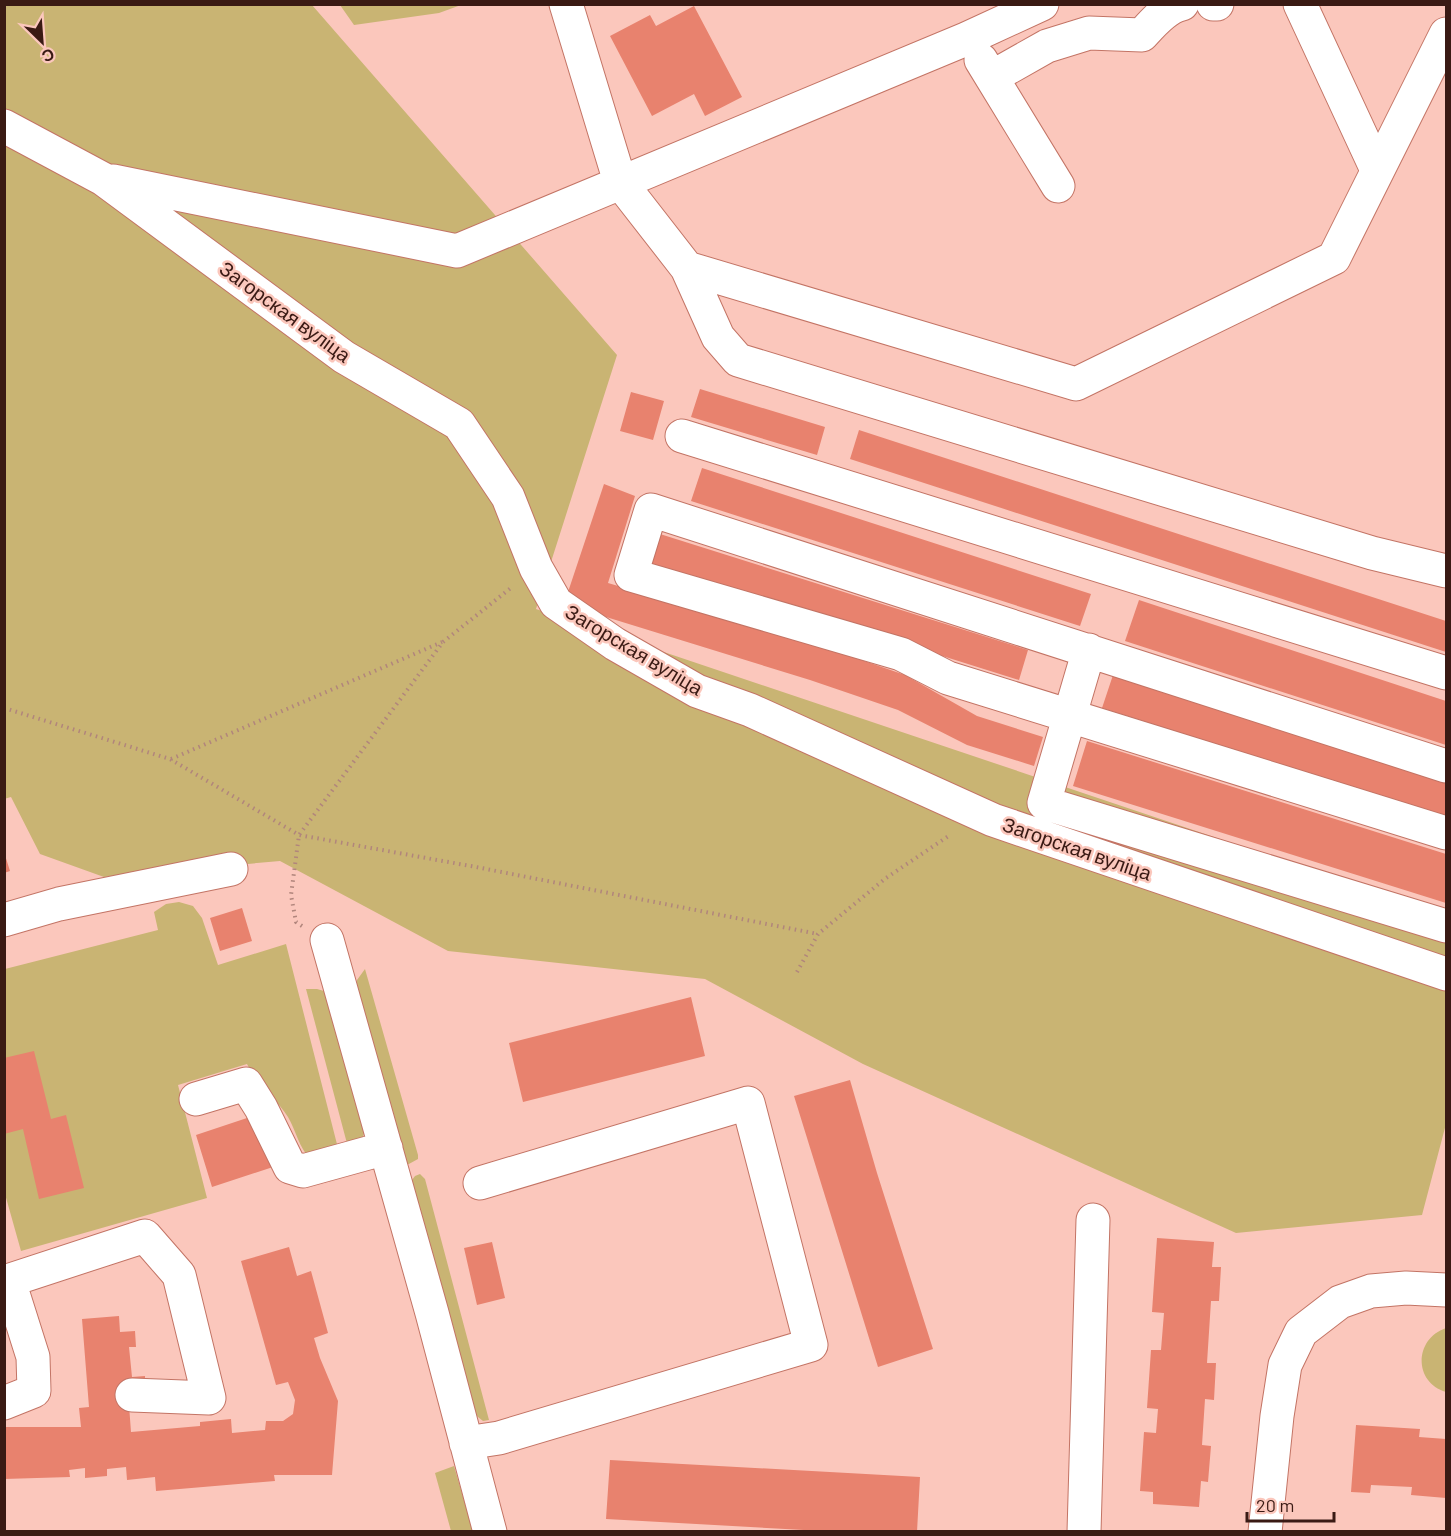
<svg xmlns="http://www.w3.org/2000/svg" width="1451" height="1536" font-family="Barlow,sans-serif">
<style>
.green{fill:#c9b473}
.building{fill:#e8826e}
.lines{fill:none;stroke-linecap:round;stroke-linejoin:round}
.minor-casing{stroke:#c37465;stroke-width:35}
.path{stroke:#b1857c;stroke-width:4;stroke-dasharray:1.5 4.5;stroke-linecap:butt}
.minor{stroke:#fff;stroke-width:33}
.labels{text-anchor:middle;stroke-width:5;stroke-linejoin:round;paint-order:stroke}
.street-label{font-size:20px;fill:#3a1a14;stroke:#fbc7bc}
</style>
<rect width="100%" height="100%" fill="#fbc7bc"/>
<!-- green -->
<path class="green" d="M4 5H312L617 355 536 609 1446 915V1124L1422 1215 1236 1233 863 1064 705 979 448 951 280 861 104 877 40 854 11 797 4 799Z
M340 5H461L439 13 354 25Z
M179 902 193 906 202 918 218 965 286 944 340 1156 310 1159C299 1147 296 1131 288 1117 276 1098 257 1085 247 1064L178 1085 207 1198 21 1251 5 1194V969L158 930 154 912 166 904Z
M365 969 418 1155V1159L407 1165 356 992 357 980Z
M306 989H317L324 991 364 1133 362 1142 349 1151Z
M420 1174 425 1179 489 1420 483 1421 473 1413 409 1184 415 1176Z
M1446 1328V1392C1413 1382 1414 1339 1446 1328Z
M454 1466 473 1531H451L435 1473Z"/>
<!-- building -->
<path class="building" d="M694 6 742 97 705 116 694 94 652 116 610 36 650 15 656 26Z
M700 389 825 427 817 455 691 417Z
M631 392 664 401 653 440 620 431Z
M859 430 1446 621V652L850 459Z
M702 468 1091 594 1080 626 691 501Z
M604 484 635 496 608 583 815 644 905 675 977 716 1043 737 1034 766 967 745 898 710 810 680 564 604Z
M660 534 1028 650 1019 680 650 564Z
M1139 600 1446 701V745L1125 641Z
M1113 675 1446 781V817L1102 708Z
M1087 741 1446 854V903L1073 786Z
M4 852 10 871 4 873Z
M242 908 252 941 220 951 210 918Z
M691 997 705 1056 523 1102 509 1043Z
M34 1051 51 1119 66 1115 84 1188 39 1199 23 1129 4 1134V1058Z
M850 1080 877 1173 933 1349 878 1367 794 1096Z
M256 1115 273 1167 212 1187 196 1135Z
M1157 1238 1214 1242 1212 1267H1221L1219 1301H1211L1207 1363H1216L1214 1400 1205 1399 1202 1445 1211 1446 1208 1482 1201 1481 1199 1507 1153 1504V1492L1140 1491 1144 1432 1156 1433 1158 1409 1147 1408 1151 1350H1161L1164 1313 1152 1312Z
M492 1242 505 1298 477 1305 464 1248Z
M289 1247 297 1276 311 1271 328 1333 314 1338 320 1358 338 1401 332 1475H274L275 1481 156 1491 155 1477 127 1480 126 1467 107 1469V1476L85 1478V1468L69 1470 70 1477 4 1479V1427H81L79 1408 89 1407 82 1319 119 1316 120 1332 135 1331 136 1347H129L132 1377 145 1376V1390L128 1392 131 1432 200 1426V1422L231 1419 232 1433 265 1430 266 1421H283L293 1414 295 1400 288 1382 276 1385 241 1261Z
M1356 1425 1420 1429 1419 1437 1446 1439V1498L1411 1495 1412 1487 1371 1485 1370 1493 1351 1492Z
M610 1460 920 1477 917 1532H841L606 1519Z"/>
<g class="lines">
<!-- minor casing -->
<g class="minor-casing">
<path id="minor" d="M566 4 620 182 687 268 1076 384 1334 258 1446 34
M1213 4H1217
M1300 4 1377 170
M981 60 1058 186
M992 77 1047 46 1089 33 1142 35C1152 24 1166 7 1182 4
M4 126 103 179 344 357 459 424 508 497 536 568 556 603 615 644 697 691 750 710 993 820 1446 974
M113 181 457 251 966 39 1042 4
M687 268 718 337 738 360 1372 553 1446 571
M682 436 1446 673
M1089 650 1044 803 1446 926
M1446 766 651 510 631 575 901 654 948 678 1446 833
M4 920 59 904 231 869
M327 940 432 1313 490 1532
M196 1099 246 1084 261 1108 290 1167 303 1171 386 1148
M4 1282 145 1236 179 1275 209 1398 132 1395
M4 1403 34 1391 33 1357 9 1281
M466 1443 499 1438 811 1345 748 1103 480 1183
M1084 1532 1093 1220
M1265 1532 1277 1416 1285 1365 1301 1332 1340 1302 1371 1291 1406 1288 1446 1290"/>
</g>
<!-- path -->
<path class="path" d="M4 708 170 759 299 835 476 867 818 934
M171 759 442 642
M302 926 296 922 291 895 299 835 443 642 512 587
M797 972 818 934 886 878 950 835"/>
<!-- minor -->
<use href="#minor" class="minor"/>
</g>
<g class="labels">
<!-- street labels -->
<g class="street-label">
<text transform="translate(285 312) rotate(36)" y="7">Загорская вуліца</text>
<text transform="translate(634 650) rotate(31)" y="7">Загорская вуліца</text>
<text transform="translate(1077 849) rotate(19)" y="7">Загорская вуліца</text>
</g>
</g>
<!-- border -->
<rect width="1451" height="1536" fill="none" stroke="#3a1a14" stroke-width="12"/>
<!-- north arrow -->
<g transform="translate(42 42) rotate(155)" stroke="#fbc7bc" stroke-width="4.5" paint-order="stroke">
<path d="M0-4.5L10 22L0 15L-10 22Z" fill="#3a1a14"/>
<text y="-9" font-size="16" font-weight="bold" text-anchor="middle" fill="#3a1a14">С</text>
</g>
<!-- scale -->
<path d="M1247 1512v9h87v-9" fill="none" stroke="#3a1a14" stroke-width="3"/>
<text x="1256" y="1512" font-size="18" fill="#3a1a14" stroke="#fbc7bc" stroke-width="4.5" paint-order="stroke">20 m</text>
</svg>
